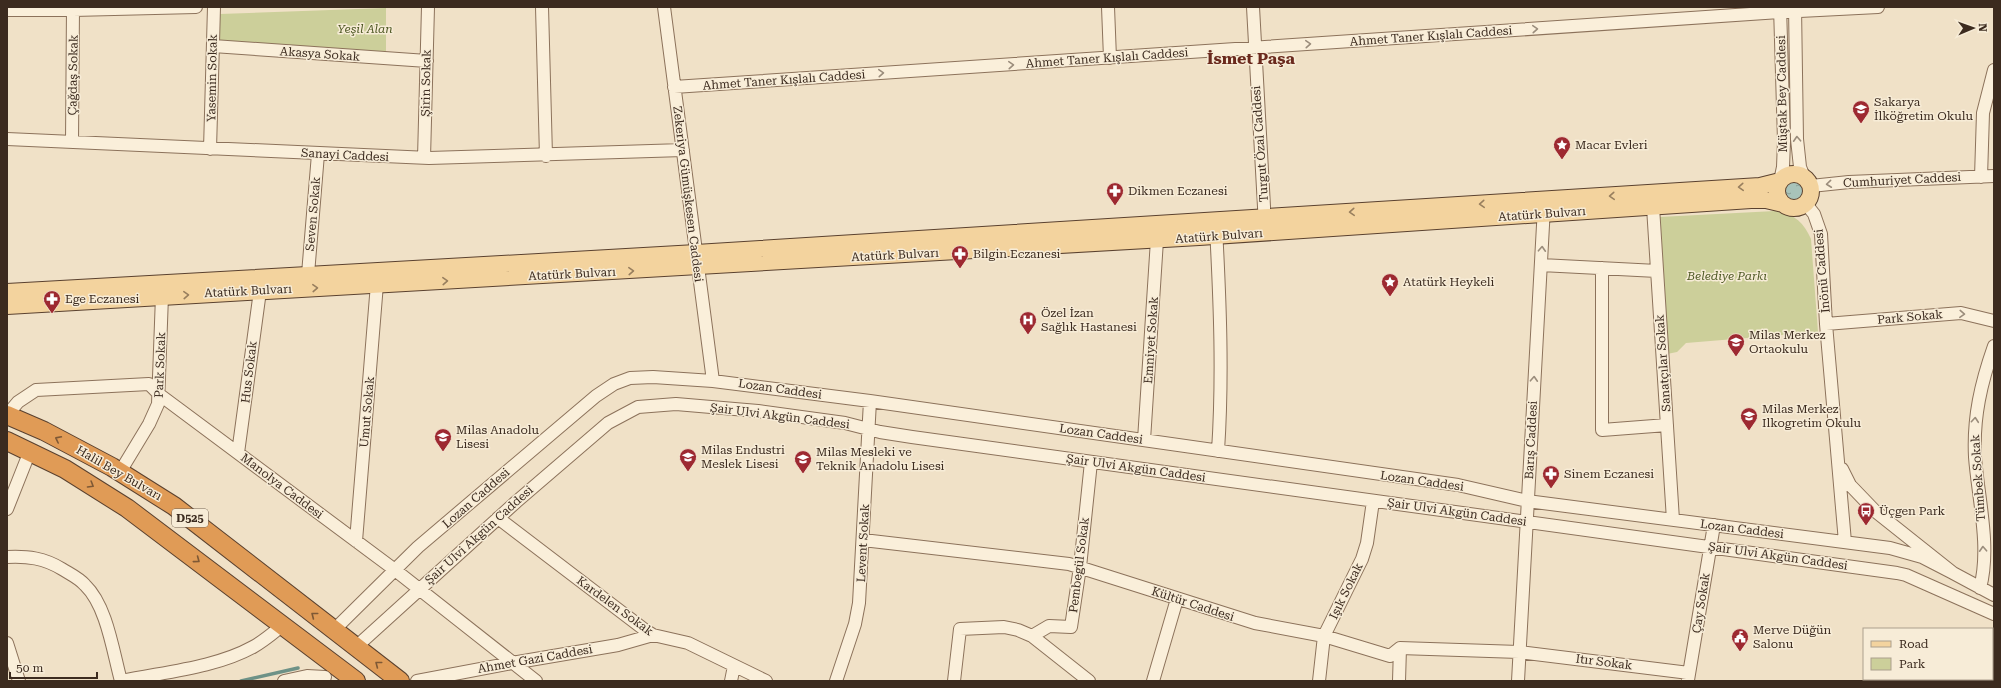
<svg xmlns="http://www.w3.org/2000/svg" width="2001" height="688" font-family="'Roboto Serif',serif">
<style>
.park{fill:#cccf9a}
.water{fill:url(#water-ripples);stroke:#6e9287}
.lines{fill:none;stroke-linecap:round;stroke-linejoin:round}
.stream{stroke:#6e9287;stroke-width:3.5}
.minor-casing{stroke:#8c725b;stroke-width:14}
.major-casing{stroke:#5a412f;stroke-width:18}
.highway-casing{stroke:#5a412f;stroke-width:20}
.minor{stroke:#faefda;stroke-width:12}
.major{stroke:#f3d39e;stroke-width:16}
.highway{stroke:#e09b56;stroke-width:18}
.oneway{stroke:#9b8d7c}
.oneway2{stroke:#987f5e}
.oneway3{stroke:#7e5835}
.labels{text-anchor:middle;stroke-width:3;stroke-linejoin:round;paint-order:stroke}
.shield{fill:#f7ecd7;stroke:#746556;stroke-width:1}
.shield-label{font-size:11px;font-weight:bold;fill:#3c2b1f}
.park-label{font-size:12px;font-style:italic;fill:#4f5925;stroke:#f7ecd7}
.street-label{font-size:12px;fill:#3c2b1f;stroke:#f7ecd7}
.poi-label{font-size:12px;fill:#3c2b1f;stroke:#f7ecd7;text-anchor:start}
.district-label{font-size:16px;font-weight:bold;fill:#6a291d;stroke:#f7ecd7}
</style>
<defs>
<pattern id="water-ripples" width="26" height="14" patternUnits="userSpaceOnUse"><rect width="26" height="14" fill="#a8c3ba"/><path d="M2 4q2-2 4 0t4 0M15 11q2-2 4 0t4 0" fill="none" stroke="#8a9f97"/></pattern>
</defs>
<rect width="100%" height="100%" fill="#f0e1c7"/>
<!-- park -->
<path class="park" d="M386 8V52L219 41 220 14Z
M1775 211C1793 213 1804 222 1811 239L1818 332 1686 343 1677 352 1667 354 1659 217Z"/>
<!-- water -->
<path class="water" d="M1785 191a9 9 0 1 1 18 0a9 9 0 1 1-18 0Z"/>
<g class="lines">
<!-- stream -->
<path class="stream" d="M241 681 298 668"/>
<!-- minor casing -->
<g class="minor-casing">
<path id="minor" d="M542 7 546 156
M664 7 713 381
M1108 7 1110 58
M1253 7 1265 225
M1780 7 1784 141 1783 167 1780 181
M1795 7 1797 139 1800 167 1804 177
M7 10H73L196 7
M213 46 427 61
M674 87 1780 12 1878 7
M7 139 429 158 683 150
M72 142 73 7
M210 149 214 7
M424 158 428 7
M1981 177 1983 113 1994 70
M1811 186 1849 182 1994 176
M1806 204 1814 214 1821 234 1826 324 1845 542
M1653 207 1673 520
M1216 228C1220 303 1223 376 1218 451
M1541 265 1657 271
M1602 268V430L1667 425
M308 274 318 154
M1826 324 1961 313 1994 321
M7 415 18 402 36 390 149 384 160 395 395 570 536 681
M1144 440 1157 240
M238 453 260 291
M1842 469 1850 485 1875 511 1953 573 1994 595
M120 472 149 424 158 404 162 296
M7 509 30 451
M498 518 645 630 653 635 688 643 766 681
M863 540 1069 564 1255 623 1324 636 1390 656 1400 648 1519 652 1689 673
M356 541 377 284
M7 557C28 556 44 558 62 569 70 574 79 578 85 585 107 606 113 652 121 681
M1980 588C1991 547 1978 498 1975 457 1973 417 1981 383 1994 346
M334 630 418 547 596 396 614 384 630 378 653 377 713 381 870 401 1458 485 1527 501 1890 548 1922 557 1953 573
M1032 636 1049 626 1071 627 1080 567 1091 462
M7 643 19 681
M356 647 516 502 608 423 638 407 676 404 758 411 845 423 880 432 912 437 1897 573 1906 575 1994 614
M1688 680 1714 525
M122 681C164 672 215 668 253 647 264 641 273 633 283 625
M284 681 307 676 325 677
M417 681 512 663 618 645 653 635
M731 681 734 666
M836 681 855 624 859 603 870 401
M954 681 960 629 1004 627 1018 630 1032 636 1089 681
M1153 681 1177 599
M1319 681 1324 636 1362 559 1367 543 1373 501
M1399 681 1400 648
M1518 681 1544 207"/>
</g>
<!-- major casing -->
<g class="major-casing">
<path id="major" d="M1777 191a17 17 0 1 1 34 0a17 17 0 1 1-34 0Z
M7 292 696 253 1760 186 1780 181
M7 306 1199 237 1751 200H1766L1783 204"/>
</g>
<!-- highway casing -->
<g class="highway-casing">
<path id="highway" d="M7 415 44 431 112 467 174 506 400 681
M7 441 65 469 127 508 356 681"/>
</g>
<!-- minor -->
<use href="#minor" class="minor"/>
<!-- major -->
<use href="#major" class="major"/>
<!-- highway -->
<use href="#highway" class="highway"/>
</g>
<!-- one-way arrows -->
<defs><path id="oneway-chevron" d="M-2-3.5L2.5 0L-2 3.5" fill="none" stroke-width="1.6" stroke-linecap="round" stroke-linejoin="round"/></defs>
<g class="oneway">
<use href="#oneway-chevron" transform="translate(1535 29) rotate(-4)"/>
<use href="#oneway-chevron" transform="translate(1308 44) rotate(-4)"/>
<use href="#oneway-chevron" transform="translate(1011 65) rotate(-4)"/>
<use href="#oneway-chevron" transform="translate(881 73) rotate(-4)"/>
<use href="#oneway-chevron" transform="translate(1797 139) rotate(-93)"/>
<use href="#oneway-chevron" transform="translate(1829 184) rotate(174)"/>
<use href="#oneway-chevron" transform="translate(1542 249) rotate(-87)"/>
<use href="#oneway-chevron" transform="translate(1962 314) rotate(3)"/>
<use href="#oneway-chevron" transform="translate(1534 379) rotate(-87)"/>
<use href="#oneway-chevron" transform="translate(1975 420) rotate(-85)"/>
<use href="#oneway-chevron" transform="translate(1983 549) rotate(-93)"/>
</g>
<g class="oneway2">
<use href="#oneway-chevron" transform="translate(1741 187) rotate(176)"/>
<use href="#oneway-chevron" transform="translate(1612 196) rotate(176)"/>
<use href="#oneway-chevron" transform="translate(1482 204) rotate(176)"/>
<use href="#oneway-chevron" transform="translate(1352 212) rotate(176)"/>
<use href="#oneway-chevron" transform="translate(631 271) rotate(-3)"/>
<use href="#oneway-chevron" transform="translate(445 281) rotate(-3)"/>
<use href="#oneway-chevron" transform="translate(315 288) rotate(-3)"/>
<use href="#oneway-chevron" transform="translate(186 295) rotate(-3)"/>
</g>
<g class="oneway3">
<use href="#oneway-chevron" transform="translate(58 439) rotate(-153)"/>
<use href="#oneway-chevron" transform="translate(91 485) rotate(31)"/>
<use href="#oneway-chevron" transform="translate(197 560) rotate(37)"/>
<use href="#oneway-chevron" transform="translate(314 615) rotate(-142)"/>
<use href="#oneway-chevron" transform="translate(378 664) rotate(-142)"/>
</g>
<!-- icons -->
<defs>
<g id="school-pin" transform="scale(0.9)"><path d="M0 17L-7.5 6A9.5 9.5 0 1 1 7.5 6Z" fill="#9d2931" stroke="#f7ecd7"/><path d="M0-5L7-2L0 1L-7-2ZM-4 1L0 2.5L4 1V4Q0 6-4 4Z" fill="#fff"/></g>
<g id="sight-pin" transform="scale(0.9)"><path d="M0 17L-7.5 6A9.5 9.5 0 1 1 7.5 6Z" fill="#9d2931" stroke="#f7ecd7"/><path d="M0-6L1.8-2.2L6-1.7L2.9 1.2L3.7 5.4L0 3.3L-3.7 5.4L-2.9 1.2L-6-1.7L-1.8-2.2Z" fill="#fff"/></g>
<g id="pharmacy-pin" transform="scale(0.9)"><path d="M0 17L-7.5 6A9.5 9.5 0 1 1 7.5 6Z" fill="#9d2931" stroke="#f7ecd7"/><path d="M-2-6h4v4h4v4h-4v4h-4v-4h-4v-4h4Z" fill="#fff"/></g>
<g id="hospital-pin" transform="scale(0.9)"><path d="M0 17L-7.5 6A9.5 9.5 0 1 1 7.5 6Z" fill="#9d2931" stroke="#f7ecd7"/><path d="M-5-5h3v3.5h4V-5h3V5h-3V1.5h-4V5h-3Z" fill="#fff"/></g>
<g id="bus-pin" transform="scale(0.9)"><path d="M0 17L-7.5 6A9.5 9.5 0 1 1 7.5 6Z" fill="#9d2931" stroke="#f7ecd7"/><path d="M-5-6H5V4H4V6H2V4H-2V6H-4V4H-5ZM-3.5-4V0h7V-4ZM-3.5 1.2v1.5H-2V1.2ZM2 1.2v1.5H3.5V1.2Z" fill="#fff"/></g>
<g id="civic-pin" transform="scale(0.9)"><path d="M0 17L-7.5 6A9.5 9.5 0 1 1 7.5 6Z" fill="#9d2931" stroke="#f7ecd7"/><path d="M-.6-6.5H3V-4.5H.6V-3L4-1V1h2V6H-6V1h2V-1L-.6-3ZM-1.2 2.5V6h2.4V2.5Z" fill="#fff"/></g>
</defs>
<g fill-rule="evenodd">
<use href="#school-pin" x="1861" y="109"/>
<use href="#sight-pin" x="1562" y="145"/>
<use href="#pharmacy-pin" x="1115" y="191"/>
<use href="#pharmacy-pin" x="960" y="254"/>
<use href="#sight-pin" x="1390" y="282"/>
<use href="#pharmacy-pin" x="52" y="299"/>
<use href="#hospital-pin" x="1028" y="320"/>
<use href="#school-pin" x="1736" y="342"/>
<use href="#school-pin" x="1749" y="416"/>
<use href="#school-pin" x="443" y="437"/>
<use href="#school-pin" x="688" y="457"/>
<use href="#school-pin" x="803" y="459"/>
<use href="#pharmacy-pin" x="1551" y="474"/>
<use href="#bus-pin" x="1866" y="511"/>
<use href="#civic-pin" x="1740" y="637"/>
</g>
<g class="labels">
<!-- shield labels -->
<rect class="shield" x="172" y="509" width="36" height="18" rx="3"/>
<g class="shield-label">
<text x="190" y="522">D525</text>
</g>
<!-- park labels -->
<g class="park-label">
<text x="365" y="33">Yeşil Alan</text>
<text x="1727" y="280">Belediye Parkı</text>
</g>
<!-- street labels -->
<g class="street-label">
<text transform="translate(1431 36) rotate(-4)" y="4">Ahmet Taner Kışlalı Caddesi</text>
<text transform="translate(320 54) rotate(4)" y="4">Akasya Sokak</text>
<text transform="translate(1107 58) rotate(-4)" y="4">Ahmet Taner Kışlalı Caddesi</text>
<text transform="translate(73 75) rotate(-89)" y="4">Çağdaş Sokak</text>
<text transform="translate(212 78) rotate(-89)" y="4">Yasemin Sokak</text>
<text transform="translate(784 80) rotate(-4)" y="4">Ahmet Taner Kışlalı Caddesi</text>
<text transform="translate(426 83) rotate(-89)" y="4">Şirin Sokak</text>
<text transform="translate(1782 94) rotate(-91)" y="4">Müştak Bey Caddesi</text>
<text transform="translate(1260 144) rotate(-94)" y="4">Turgut Özal Caddesi</text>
<text transform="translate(345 155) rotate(3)" y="4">Sanayi Caddesi</text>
<text transform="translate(1902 180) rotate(-3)" y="4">Cumhuriyet Caddesi</text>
<text transform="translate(688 194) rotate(83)" y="4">Zekeriya Gümüşkesen Caddesi</text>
<text transform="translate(313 214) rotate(-85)" y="4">Seven Sokak</text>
<text transform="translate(1542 214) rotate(-4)" y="4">Atatürk Bulvarı</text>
<text transform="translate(1219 236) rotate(-4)" y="4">Atatürk Bulvarı</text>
<text transform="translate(895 255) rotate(-3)" y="4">Atatürk Bulvarı</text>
<text transform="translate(1822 271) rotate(-95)" y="4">İnönü Caddesi</text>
<text transform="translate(572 274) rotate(-3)" y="4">Atatürk Bulvarı</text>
<text transform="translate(248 291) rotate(-3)" y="4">Atatürk Bulvarı</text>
<text transform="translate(1910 317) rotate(-5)" y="4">Park Sokak</text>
<text transform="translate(1151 340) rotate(-86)" y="4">Emniyet Sokak</text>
<text transform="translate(1663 363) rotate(-94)" y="4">Sanatçılar Sokak</text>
<text transform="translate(160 365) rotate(-88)" y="4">Park Sokak</text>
<text transform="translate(249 372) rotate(-83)" y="4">Hus Sokak</text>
<text transform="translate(780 389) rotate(8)" y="4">Lozan Caddesi</text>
<text transform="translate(367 412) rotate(-85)" y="4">Umut Sokak</text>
<text transform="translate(780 416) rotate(7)" y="4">Şair Ulvi Akgün Caddesi</text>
<text transform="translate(1101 434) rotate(8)" y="4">Lozan Caddesi</text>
<text transform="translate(1531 440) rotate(-87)" y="4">Barış Caddesi</text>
<text transform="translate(1136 468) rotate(8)" y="4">Şair Ulvi Akgün Caddesi</text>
<text transform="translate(119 473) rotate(30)" y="4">Halil Bey Bulvarı</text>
<text transform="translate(1978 478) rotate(-94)" y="4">Tümbek Sokak</text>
<text transform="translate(1422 481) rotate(8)" y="4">Lozan Caddesi</text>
<text transform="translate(282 486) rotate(37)" y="4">Manolya Caddesi</text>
<text transform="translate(476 498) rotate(-41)" y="4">Lozan Caddesi</text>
<text transform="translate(1457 512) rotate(8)" y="4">Şair Ulvi Akgün Caddesi</text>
<text transform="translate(1742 529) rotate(7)" y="4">Lozan Caddesi</text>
<text transform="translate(479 535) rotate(-42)" y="4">Şair Ulvi Akgün Caddesi</text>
<text transform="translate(863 543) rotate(-87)" y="4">Levent Sokak</text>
<text transform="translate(1778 556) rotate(8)" y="4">Şair Ulvi Akgün Caddesi</text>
<text transform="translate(1079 565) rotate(-83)" y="4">Pembegül Sokak</text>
<text transform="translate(1346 591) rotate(-64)" y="4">Işık Sokak</text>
<text transform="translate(1701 603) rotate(-81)" y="4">Çay Sokak</text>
<text transform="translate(1193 604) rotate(18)" y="4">Kültür Caddesi</text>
<text transform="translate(615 606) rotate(36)" y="4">Kardelen Sokak</text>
<text transform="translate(535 659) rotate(-10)" y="4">Ahmet Gazi Caddesi</text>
<text transform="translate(1604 662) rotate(7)" y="4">Itır Sokak</text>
</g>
<!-- poi labels -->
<g class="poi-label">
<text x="1874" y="106">Sakarya<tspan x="1874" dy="14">İlköğretim Okulu</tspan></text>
<text x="1575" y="149">Macar Evleri</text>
<text x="1128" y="195">Dikmen Eczanesi</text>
<text x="973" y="258">Bilgin Eczanesi</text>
<text x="1403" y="286">Atatürk Heykeli</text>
<text x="65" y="303">Ege Eczanesi</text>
<text x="1041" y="317">Özel İzan<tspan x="1041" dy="14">Sağlık Hastanesi</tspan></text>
<text x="1749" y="339">Milas Merkez<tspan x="1749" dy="14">Ortaokulu</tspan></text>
<text x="1762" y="413">Milas Merkez<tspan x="1762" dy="14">Ilkogretim Okulu</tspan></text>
<text x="456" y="434">Milas Anadolu<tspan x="456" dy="14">Lisesi</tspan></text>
<text x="701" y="454">Milas Endustri<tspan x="701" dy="14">Meslek Lisesi</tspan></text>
<text x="816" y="456">Milas Mesleki ve<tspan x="816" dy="14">Teknik Anadolu Lisesi</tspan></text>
<text x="1564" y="478">Sinem Eczanesi</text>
<text x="1879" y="515">Üçgen Park</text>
<text x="1753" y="634">Merve Düğün<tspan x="1753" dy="14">Salonu</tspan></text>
</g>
<!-- district labels -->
<g class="district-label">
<text x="1251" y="64">İsmet Paşa</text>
</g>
</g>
<!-- border -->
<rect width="2001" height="688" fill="none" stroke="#3c2b1f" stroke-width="16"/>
<!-- legend -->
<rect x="1863" y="628" width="130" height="52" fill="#f7ecd7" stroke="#ac9f8d"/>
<rect x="1871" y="641" width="20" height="6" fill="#f3d39e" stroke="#ac9f8d"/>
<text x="1899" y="648" font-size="12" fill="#3c2b1f">Road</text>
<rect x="1871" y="658" width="20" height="12" fill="#cccf9a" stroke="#ac9f8d"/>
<text x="1899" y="668" font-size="12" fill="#3c2b1f">Park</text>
<!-- north arrow -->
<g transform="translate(1973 28) rotate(88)" stroke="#f7ecd7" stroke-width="3" paint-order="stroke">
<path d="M0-3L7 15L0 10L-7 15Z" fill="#3c2b1f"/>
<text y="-6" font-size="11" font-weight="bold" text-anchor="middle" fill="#3c2b1f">N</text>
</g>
<!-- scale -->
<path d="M10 672v6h87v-6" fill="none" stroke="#3c2b1f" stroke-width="2"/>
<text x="16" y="672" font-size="12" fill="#3c2b1f" stroke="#f7ecd7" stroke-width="3" paint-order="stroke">50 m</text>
</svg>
